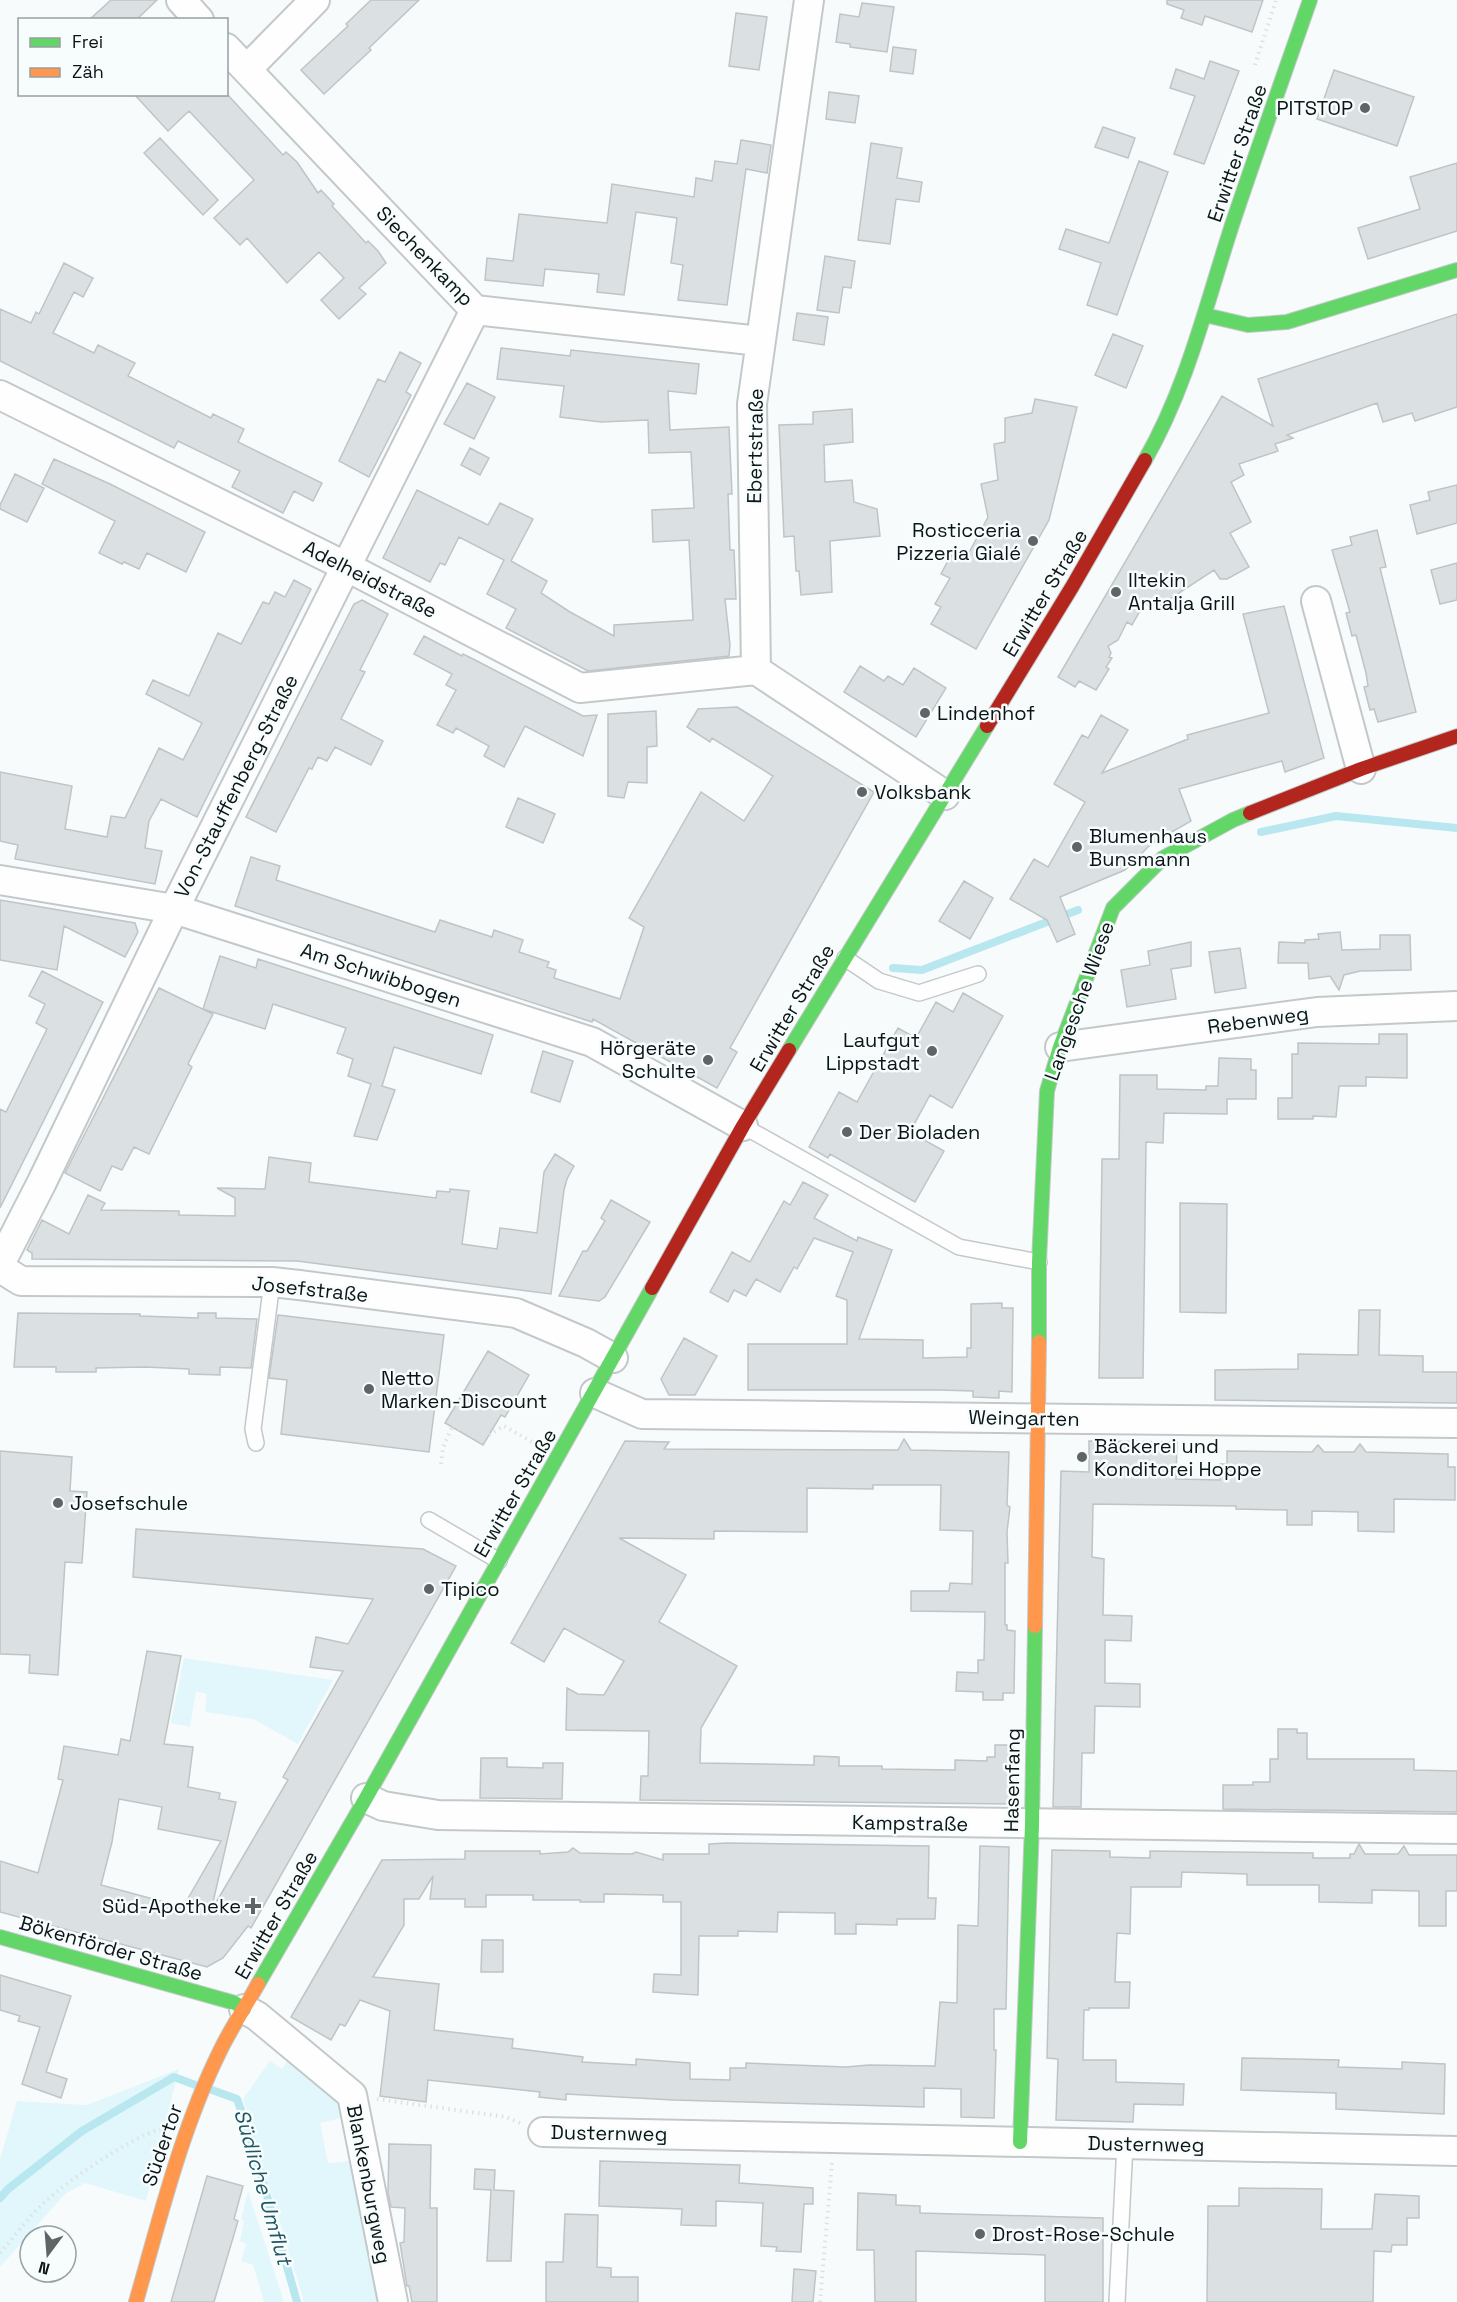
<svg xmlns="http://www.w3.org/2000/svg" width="1457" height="2302" font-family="'Space Grotesk',sans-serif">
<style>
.green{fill:#e1f7fb}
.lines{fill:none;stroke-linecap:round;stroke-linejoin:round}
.stream{stroke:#b8e7f0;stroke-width:8}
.building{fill:#dbe1e3;stroke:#bfc4c6;stroke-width:1.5;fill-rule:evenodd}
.lane-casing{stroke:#c3c9ca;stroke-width:18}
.street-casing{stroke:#c3c9ca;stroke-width:32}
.fast-casing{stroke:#c3c9ca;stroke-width:16}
.slow-casing{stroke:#c3c9ca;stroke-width:16}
.jam-casing{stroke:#c3c9ca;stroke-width:16}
.path{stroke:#dfe1e1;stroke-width:4;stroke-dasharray:1.5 4.5;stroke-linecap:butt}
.lane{stroke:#fefeff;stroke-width:15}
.street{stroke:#fefeff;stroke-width:28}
.fast{stroke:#63d668;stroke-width:14}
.slow{stroke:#ff974d;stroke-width:14}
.jam{stroke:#b3261e;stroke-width:14}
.poi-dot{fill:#5e6566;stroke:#f7fcfd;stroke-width:2}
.labels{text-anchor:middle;stroke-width:5;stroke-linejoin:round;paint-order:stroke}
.poi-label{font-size:20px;fill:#0b1416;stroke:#f7fcfd;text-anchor:start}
.street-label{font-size:20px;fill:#0b1416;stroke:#f7fcfd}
.water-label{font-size:21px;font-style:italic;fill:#215762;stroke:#f7fcfd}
</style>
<rect width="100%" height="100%" fill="#f8fbfc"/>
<!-- green -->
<path class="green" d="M184 1658 333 1680 298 1744 253 1719 205 1712 207 1694 196 1691 190 1727 171 1723Z
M290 2057 338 2099 341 2118 320 2123 328 2163 349 2161 381 2302H304L243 2099 270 2061 282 2069Z
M179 2069 146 2201 85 2183 65 2194 0 2267V2159L17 2101 87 2105Z
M248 2191 284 2302H264L253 2265 241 2261 246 2244 240 2241 244 2221 241 2219Z"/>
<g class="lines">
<!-- stream -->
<path class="stream" d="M1261 832 1336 816 1457 828
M893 968 922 970 1078 910
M212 2090 237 2099 248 2129 297 2302
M0 2198 8 2189 82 2131 174 2077 198 2086"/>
</g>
<!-- building -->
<path class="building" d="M111 0H157L136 20H89Z
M371 0H419L369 48 371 50 324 94 301 70 348 26 346 24Z
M1167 0H1263L1252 32 1205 16 1202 25 1181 18 1184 10 1167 4Z
M862 3 894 7 887 52 850 47V44L836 42 840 14 859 17Z
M736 13 767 17 759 70 729 66Z
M893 47 916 50 913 74 890 71Z
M1210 61 1239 71 1204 164 1174 154 1195 96 1170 88 1176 69 1204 79Z
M1334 70 1414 97 1397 146 1317 119Z
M829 92 859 96 855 123 826 119Z
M134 94H227L283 155 286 152 297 162 318 193 321 190 334 204 332 206 366 243 368 241 378 251 386 263 359 288 366 294 339 319 321 300 344 278 319 252 287 283 247 238 240 245 214 218 254 180 189 111 168 131Z
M1103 127 1135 138 1128 158 1095 147Z
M160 138 218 200 203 215 144 153Z
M741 140 771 145 767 173 746 169 727 305 678 300 683 265 671 263 677 218 636 212 624 295 597 292 599 274 545 269 543 286 485 280 487 258 513 261 519 214 607 223 612 184 694 197 696 178 712 181 715 161 737 164Z
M871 143 902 148 897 178 922 182 919 202 896 199 890 244 858 240Z
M1139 161 1168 172 1117 315 1087 305 1101 263 1059 249 1066 229 1109 243Z
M1457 163V231L1368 259 1358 228 1420 209 1410 177Z
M825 256 855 261 851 288 843 287 839 313 817 310Z
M64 263 93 278 83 297 74 292 53 333 94 353 98 345 135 363 128 376 211 418 213 414 244 429 238 442 322 483 313 501 294 491 283 513 232 487 240 471 178 441 174 448 0 361V309L31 323 36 312 39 314Z
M797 313 828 317 824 345 793 340Z
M1457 314V407L1415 421 1412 413 1383 422 1377 403 1287 435 1293 438 1275 444 1278 451 1239 464 1244 475 1231 482 1251 522 1230 533 1249 567 1227 579H1220L1214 570 1153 610 1145 602 1132 625 1127 622 1118 640 1108 646 1111 653 1109 657 1112 658 1106 667 1109 669 1096 690 1079 681 1075 687 1058 677 1222 396 1273 426 1258 379Z
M1113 334 1143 346 1126 388 1095 375Z
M501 348 570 356 571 350 699 364 696 394 668 391 670 430 729 427 732 494H728L730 550H734L736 599H725L730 645 729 656 588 671 506 628 516 609 487 594 504 560 459 537 445 565 440 563 430 582 383 558 417 490 488 525 500 503 533 519 511 561 547 581 541 593 570 612 614 636V625L693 620 689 540 653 542 652 510 694 508 691 452 649 453 648 420 601 422 560 417 564 386 497 379Z
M400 352 421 363 406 392 411 395 369 477 339 461 378 379 385 382Z
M467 383 495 397 474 439 444 424Z
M1035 399 1077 407 1049 520 976 649 931 624 941 607 935 604 950 578 941 574 951 555 964 562 988 517 981 484 998 480 994 444 1005 442V418L1032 413Z
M852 409 853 442 824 445 825 482 852 480 854 502 877 509 880 536 830 541 832 592 801 595 799 571H796L794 536 784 537 779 425 813 424V412Z
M470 448 489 458 480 475 461 465Z
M54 459 110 484 205 532 186 572 147 553 139 569 124 562 122 564 99 553 115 521 42 484Z
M15 474 44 488 27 522 0 509V505Z
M1457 485V523L1417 534 1410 505 1430 500 1428 492Z
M1377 530 1386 567 1380 568 1416 712 1378 722 1374 709 1370 710 1364 687 1368 686 1366 673 1356 635 1352 636 1346 613 1350 612 1332 550 1352 545 1350 537Z
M1457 563V600L1440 604 1431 570Z
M294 580 311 589 197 817 161 799 149 821 145 848 162 851 155 884 15 859 18 845 0 841V772L72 786 65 829 107 837 111 816 125 818 159 748 183 760 202 723 146 694 153 680 189 696 218 633 241 644 263 602 269 604 275 592 285 597Z
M362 600 388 614 360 670 365 672 341 719 383 741 371 765 335 747 327 761 318 757 312 769 309 768 276 832 246 817 354 604Z
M1284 606 1324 758 1285 772 1282 761 1179 789 1191 821 1151 844 1125 870 1060 897 1075 934 1057 942 1047 920 1010 899 1034 859 1048 867 1085 802 1054 784 1082 735 1088 738 1101 715 1128 730 1102 773 1188 739 1187 735 1269 713 1243 614Z
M424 636 462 656 463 654 475 660 583 716 597 715 583 756 525 726 504 767 484 756 489 746 456 728 453 733 437 725 456 690 446 685 452 674 414 654Z
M860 666 884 681 888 676 903 685 914 668 946 688 916 737 844 692Z
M737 707 874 792 730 1048 737 1052 717 1088 593 1019 592 1022 235 906 251 857 280 866 276 880 435 932 440 920 492 937 494 930 523 940 519 952 549 962 547 967 556 970 554 978 620 999 644 927 629 918 701 792 744 821 773 776 712 738 710 742 687 727 698 709Z
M656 711 657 746 647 747V783L628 782 624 798 608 796V714Z
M518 798 555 814 543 843 506 827Z
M964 881 993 898 970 939 939 921Z
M0 900 135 923 138 932 125 957 64 926 57 970 0 960Z
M1340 932 1342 950 1380 949V935H1410L1411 970 1360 971 1344 975 1339 990 1330 976 1309 979 1308 963H1278L1279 942 1305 943V940L1319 939 1318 934Z
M1191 942V966L1171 969 1176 999 1127 1007 1121 970 1150 965 1148 951Z
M1240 948 1246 988 1215 993 1209 952Z
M220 956 256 968 258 959 493 1035 481 1074 394 1047 382 1086 395 1090 377 1140 354 1136 371 1084 348 1076 353 1059 337 1053 346 1028 273 1004 265 1029 203 1009Z
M42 971 103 1002 0 1208V1109L6 1112 47 1029 36 1023 45 1004 29 996Z
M159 988 213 1014 188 1064 192 1067 149 1154 134 1147 122 1170 112 1166 100 1191 65 1173Z
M963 993 1003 1016 952 1108 930 1095 910 1132 944 1151 915 1202 830 1154 828 1158 809 1147 839 1092 857 1102 898 1028 916 1038 936 1002 953 1012Z
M1379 1034H1407V1078L1366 1077V1086H1339L1336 1117 1313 1116V1119H1278V1098H1292V1054H1298V1043L1379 1044Z
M543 1051 573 1061 560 1102 531 1092Z
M1219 1058 1251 1059V1070H1256V1099H1227V1114L1164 1113 1163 1143 1146 1142 1143 1378H1099L1102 1159H1119L1120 1075H1157V1089L1206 1090V1086H1218Z
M555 1154 574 1166 567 1179 564 1190 551 1294 297 1261 32 1259V1253L27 1250 42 1220 69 1234 88 1195 105 1203 101 1210 179 1211V1215L235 1216V1198L217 1188 265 1189 269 1157 311 1163 309 1182 436 1198 437 1191 450 1192V1189L469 1191 462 1244 497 1249 500 1228 537 1233 544 1172Z
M803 1182 828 1195 814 1218 857 1241 858 1237 892 1250 859 1339 923 1340V1358L967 1357V1348H971V1304L1002 1303V1308H1013L1012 1392 999 1391V1398L973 1397V1391L939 1390H748V1344H847V1300L836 1296 853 1252 814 1238 797 1269 794 1267 780 1292 756 1279 746 1296 734 1290 728 1302 710 1292 732 1252 750 1262 784 1201 790 1205Z
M611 1200 650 1222 605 1297 599 1301 559 1296 583 1251H587L605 1221 601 1218Z
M1180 1203 1227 1204 1226 1313 1180 1312Z
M1359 1310H1380L1379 1355 1423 1356V1372H1457V1403L1215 1400V1370L1298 1369V1354L1358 1355Z
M18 1313 140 1314V1316L198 1318V1313H216V1318L257 1319 251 1368 220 1367V1375L189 1374V1369L145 1367 96 1368V1372H56V1367H14Z
M278 1315 444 1335 429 1452 281 1434 287 1380 269 1378Z
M684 1338 717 1356 695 1395H669L661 1379Z
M488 1351 529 1375 505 1417 501 1415 483 1445 445 1423Z
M904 1439 911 1450 1009 1452 1007 1505 1010 1507 1007 1532 1008 1563H1005V1625H1007V1630L1015 1631 1014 1693H1003V1700H983V1692L956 1691 957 1672 978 1673V1660H984L985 1612 911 1611V1591H949L950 1583 972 1584 973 1531 940 1530 941 1485H873V1489L807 1488V1532L714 1531V1539L619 1538 686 1575 659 1622 737 1666 701 1728 700 1763 814 1765V1756L839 1757V1766H882V1769L955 1770V1760L987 1761V1757H995V1745H1013L1011 1804 640 1800 641 1776H648L649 1731 566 1730 567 1688 578 1694 604 1695 624 1661 564 1628 544 1662 511 1643 625 1441 669 1442 664 1449 898 1450Z
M1089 1441 1177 1442 1176 1479 1220 1480V1464H1227V1451L1312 1452 1318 1445 1324 1452H1354L1360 1444 1366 1452 1448 1454V1467H1455V1500L1394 1499V1532L1358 1531V1512L1312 1511V1525H1287V1510L1236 1509V1506L1093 1504 1092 1557 1104 1559 1103 1615 1132 1616 1131 1641 1105 1640V1683L1140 1684V1707L1095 1706 1094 1753H1082L1081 1807H1053L1061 1471 1089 1472Z
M0 1451 72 1457 70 1491 87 1492 82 1563 65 1562 58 1675 29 1673 30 1655 0 1654Z
M136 1529 423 1549 456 1566 251 1928 248 1926 223 1958 207 1967 0 1912V1861L38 1873 63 1780 58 1779 64 1746 118 1755 121 1739 130 1741 147 1651 181 1656 164 1744 193 1747 188 1787 220 1793 219 1799 236 1802 211 1911 288 1780 283 1777 343 1671 310 1667 316 1637 348 1644 373 1599 133 1577ZM119 1799 162 1807 158 1829 221 1841 183 1907 101 1885 112 1842Z
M1278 1729H1297V1733H1307V1759H1414V1770L1457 1771V1812L1223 1809V1785H1253V1782H1270V1759H1278Z
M481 1758H507V1767L543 1768V1763H563L562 1799 480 1798Z
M727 1843 929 1846 928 1898H936L935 1919H897V1925L856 1924V1934H835V1913L778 1912 777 1932 738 1931V1936H699L698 1995 653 1992 654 1974 681 1975V1902H663V1895L604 1894V1902H580V1900H533V1895H486V1907H465V1899H430L433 1876 419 1899H404V1925L373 1977 439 1984 434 2030 513 2039 512 2048 583 2057 582 2062 636 2065V2059L690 2063V2079L730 2080V2068H746V2063L846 2067 869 2065 935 2066 940 2002 957 2003 958 1925 978 1926 980 1846 1009 1847 1006 2009H994V2050H996L994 2118 961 2117V2089L924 2088V2107L673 2100 566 2094V2100L539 2097 540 2092 428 2080 426 2102 380 2096 390 2011 360 2000 345 2026 340 2024 331 2040 291 2017 382 1860 465 1859V1851H540V1854L568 1852 573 1848 580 1853 632 1854 636 1852 663 1860V1854H709V1844Z
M1359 1844 1365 1854H1398L1404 1846 1409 1855H1457V1891H1446V1926H1419V1891L1372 1890V1903L1319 1902V1885H1247V1874L1182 1872 1181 1887H1131L1130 1934 1117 1933 1115 1982H1130L1129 2008H1089V2010H1084L1083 2060H1116V2082L1184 2084 1183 2105 1134 2104 1133 2122 1056 2120 1058 2059 1047 2058 1052 1850 1110 1851V1857L1150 1858V1851L1313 1853V1858H1350V1854H1354Z
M482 1940H503V1972H481Z
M0 1975 71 1996 46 2072 67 2079 61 2098 22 2084 40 2027 18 2021 20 2016 0 2010Z
M1242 2058 1339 2060 1338 2067 1402 2069V2062L1445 2064 1444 2114 1336 2109V2093L1241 2090Z
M389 2144 431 2145 430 2208H437V2302H412L409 2286H407L400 2243 404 2242 405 2208 391 2207 388 2193Z
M600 2161 740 2165 739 2183 813 2188V2204H804L801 2252 776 2251 777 2247 761 2246 763 2203 716 2201V2226L681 2225 682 2209 599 2206Z
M475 2169 495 2170 494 2190 514 2191 511 2261H487L491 2190 474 2189Z
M207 2176 243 2186 234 2219 238 2221 214 2302H171Z
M1239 2188 1322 2189 1321 2229H1372L1375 2194 1419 2196V2218H1407V2245H1392L1391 2252 1374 2251 1373 2302H1207L1208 2206H1239Z
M858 2193 896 2195V2205L920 2206V2213L1103 2218V2302H1045V2255L916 2251V2302H875L874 2250H857Z
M565 2214 598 2215 597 2267 611 2268V2277H638V2302H546V2262H563Z
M794 2269 816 2271 813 2302H792Z"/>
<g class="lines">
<!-- lane casing -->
<g class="lane-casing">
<path id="lane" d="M845 958 879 981 919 993 978 974
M743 1126 959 1247 1039 1262
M256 1443 253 1429 272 1282
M429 1520 499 1561
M1117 2302 1125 2144"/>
</g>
<!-- street casing -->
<g class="street-casing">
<path id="street" d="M181 0 199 20
M809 0 752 404 756 670 945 795
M226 48 475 310 760 341
M247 69 315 0
M0 395 345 566 580 688 756 670
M1316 601 1361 769
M0 880 174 909 592 1042 743 1126
M1060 1047 1317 1012 1457 1006
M0 1264 42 1182 174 909 475 310
M0 1268 21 1281 272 1282 299 1285 516 1313 586 1343 613 1358
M595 1393 642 1414 1457 1423
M366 1798 383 1806 438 1815 1457 1829
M244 2009 257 2016 352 2095 393 2302
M543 2132 1457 2151"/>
</g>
<!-- fast casing -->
<g class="fast-casing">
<path id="fast" d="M1205 315 1248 325 1287 322 1457 270
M1145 460C1187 387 1206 305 1232 225 1257 150 1284 75 1310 0
M789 1050 987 726
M1039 1342V1262L1047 1091 1060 1047 1113 908 1163 858 1233 820 1250 813
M0 1937 235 2003 244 2009
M258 1984 366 1798 652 1288
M1020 2142 1032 1825 1035 1626"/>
</g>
<!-- slow casing -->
<g class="slow-casing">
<path id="slow" d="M1035 1626 1039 1342
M136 2302C160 2218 181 2130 220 2051 231 2028 246 2006 258 1984"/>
</g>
<!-- jam casing -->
<g class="jam-casing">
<path id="jam" d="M987 726 1072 587 1145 460
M1250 813 1361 769 1457 736
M652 1288 743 1126 789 1050"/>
</g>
<!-- path -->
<path class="path" d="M1255 65 1276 0
M489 1435 504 1426 534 1443
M441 1464 443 1448 453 1425 461 1430
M377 2099 506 2117 520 2123
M0 2253C15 2236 29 2216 46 2201 70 2179 130 2138 160 2129
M820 2302 832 2162"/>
<!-- lane -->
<use href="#lane" class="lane"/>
<!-- street -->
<use href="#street" class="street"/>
<!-- fast -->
<use href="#fast" class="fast"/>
<!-- slow -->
<use href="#slow" class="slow"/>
<!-- jam -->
<use href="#jam" class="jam"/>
</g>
<!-- markers -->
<g class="poi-dot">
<circle cx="1365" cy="108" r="6"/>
<circle cx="1033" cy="541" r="6"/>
<circle cx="1116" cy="592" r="6"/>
<circle cx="925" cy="713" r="6"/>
<circle cx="862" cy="792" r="6"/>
<circle cx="1077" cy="847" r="6"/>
<circle cx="932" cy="1051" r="6"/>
<circle cx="708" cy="1060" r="6"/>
<circle cx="847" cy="1132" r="6"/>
<circle cx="369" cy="1389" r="6"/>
<circle cx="1082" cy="1457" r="6"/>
<circle cx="58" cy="1503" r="6"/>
<circle cx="429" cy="1589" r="6"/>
<path d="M250 1897h6v6h6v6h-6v6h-6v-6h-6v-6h6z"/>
<circle cx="980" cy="2234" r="6"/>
</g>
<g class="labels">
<!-- poi labels -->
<g class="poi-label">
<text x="1353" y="115" text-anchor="end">PITSTOP</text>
<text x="1021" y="537" text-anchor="end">Rosticceria<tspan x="1021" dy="23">Pizzeria Gialé</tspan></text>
<text x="1128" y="587">Iltekin<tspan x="1128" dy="23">Antalja Grill</tspan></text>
<text x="937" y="720">Lindenhof</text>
<text x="874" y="799">Volksbank</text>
<text x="1089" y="843">Blumenhaus<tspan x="1089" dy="23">Bunsmann</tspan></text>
<text x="920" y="1047" text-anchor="end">Laufgut<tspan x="920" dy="23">Lippstadt</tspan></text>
<text x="696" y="1055" text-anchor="end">Hörgeräte<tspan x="696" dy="23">Schulte</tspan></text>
<text x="859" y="1139">Der Bioladen</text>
<text x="381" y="1385">Netto<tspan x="381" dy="23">Marken-Discount</tspan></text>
<text x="1094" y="1453">Bäckerei und<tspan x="1094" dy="23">Konditorei Hoppe</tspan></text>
<text x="70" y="1510">Josefschule</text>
<text x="441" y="1596">Tipico</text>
<text x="241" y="1913" text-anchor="end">Süd-Apotheke</text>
<text x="992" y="2241">Drost-Rose-Schule</text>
</g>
<!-- street labels -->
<g class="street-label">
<text transform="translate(1237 153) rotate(-71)" y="7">Erwitter Straße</text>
<text transform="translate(425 256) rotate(46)" y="7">Siechenkamp</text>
<text transform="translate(755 446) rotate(-89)" y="7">Ebertstraße</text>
<text transform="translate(370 579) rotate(27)" y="7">Adelheidstraße</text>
<text transform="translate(1045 593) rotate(-59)" y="7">Erwitter Straße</text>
<text transform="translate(236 786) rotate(-63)" y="7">Von-Stauffenberg-Straße</text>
<text transform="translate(381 975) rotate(18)" y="7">Am Schwibbogen</text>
<text transform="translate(1079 1001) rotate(-70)" y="7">Langesche Wiese</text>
<text transform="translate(792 1008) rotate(-59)" y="7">Erwitter Straße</text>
<text transform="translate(1258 1020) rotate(-8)" y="7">Rebenweg</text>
<text transform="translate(310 1289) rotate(6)" y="7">Josefstraße</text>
<text transform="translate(1024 1418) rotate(1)" y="7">Weingarten</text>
<text transform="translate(515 1493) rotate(-60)" y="7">Erwitter Straße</text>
<text transform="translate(1012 1780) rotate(-89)" y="7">Hasenfang</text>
<text transform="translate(910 1823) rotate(1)" y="7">Kampstraße</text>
<text transform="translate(276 1915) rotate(-60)" y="7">Erwitter Straße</text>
<text transform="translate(111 1948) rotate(16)" y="7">Bökenförder Straße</text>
<text transform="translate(609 2133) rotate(1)" y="7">Dusternweg</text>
<text transform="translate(1146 2144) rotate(1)" y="7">Dusternweg</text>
<text transform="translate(162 2145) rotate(-71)" y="7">Südertor</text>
<text transform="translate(369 2184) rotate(79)" y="7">Blankenburgweg</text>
</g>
<!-- water labels -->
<g class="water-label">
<text transform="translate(263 2187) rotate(74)" y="7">Südliche Umflut</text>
</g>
</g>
<!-- legend -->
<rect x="18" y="18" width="210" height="78" fill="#f7fcfd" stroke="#999fa1" stroke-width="1.5"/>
<rect x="30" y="38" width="30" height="9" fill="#63d668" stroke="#999fa1" stroke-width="1.5"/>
<text x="72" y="48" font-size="18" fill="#0b1416">Frei</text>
<rect x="30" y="68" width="30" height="9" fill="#ff974d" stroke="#999fa1" stroke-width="1.5"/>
<text x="72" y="78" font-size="18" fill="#0b1416">Zäh</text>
<!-- north arrow -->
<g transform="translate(48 2254) rotate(196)"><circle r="28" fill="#f7fcfd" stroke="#999fa1" stroke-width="1.5"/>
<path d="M0-4.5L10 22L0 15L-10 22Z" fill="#5e6566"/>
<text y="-9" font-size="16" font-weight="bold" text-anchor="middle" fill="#0b1416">N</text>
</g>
</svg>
